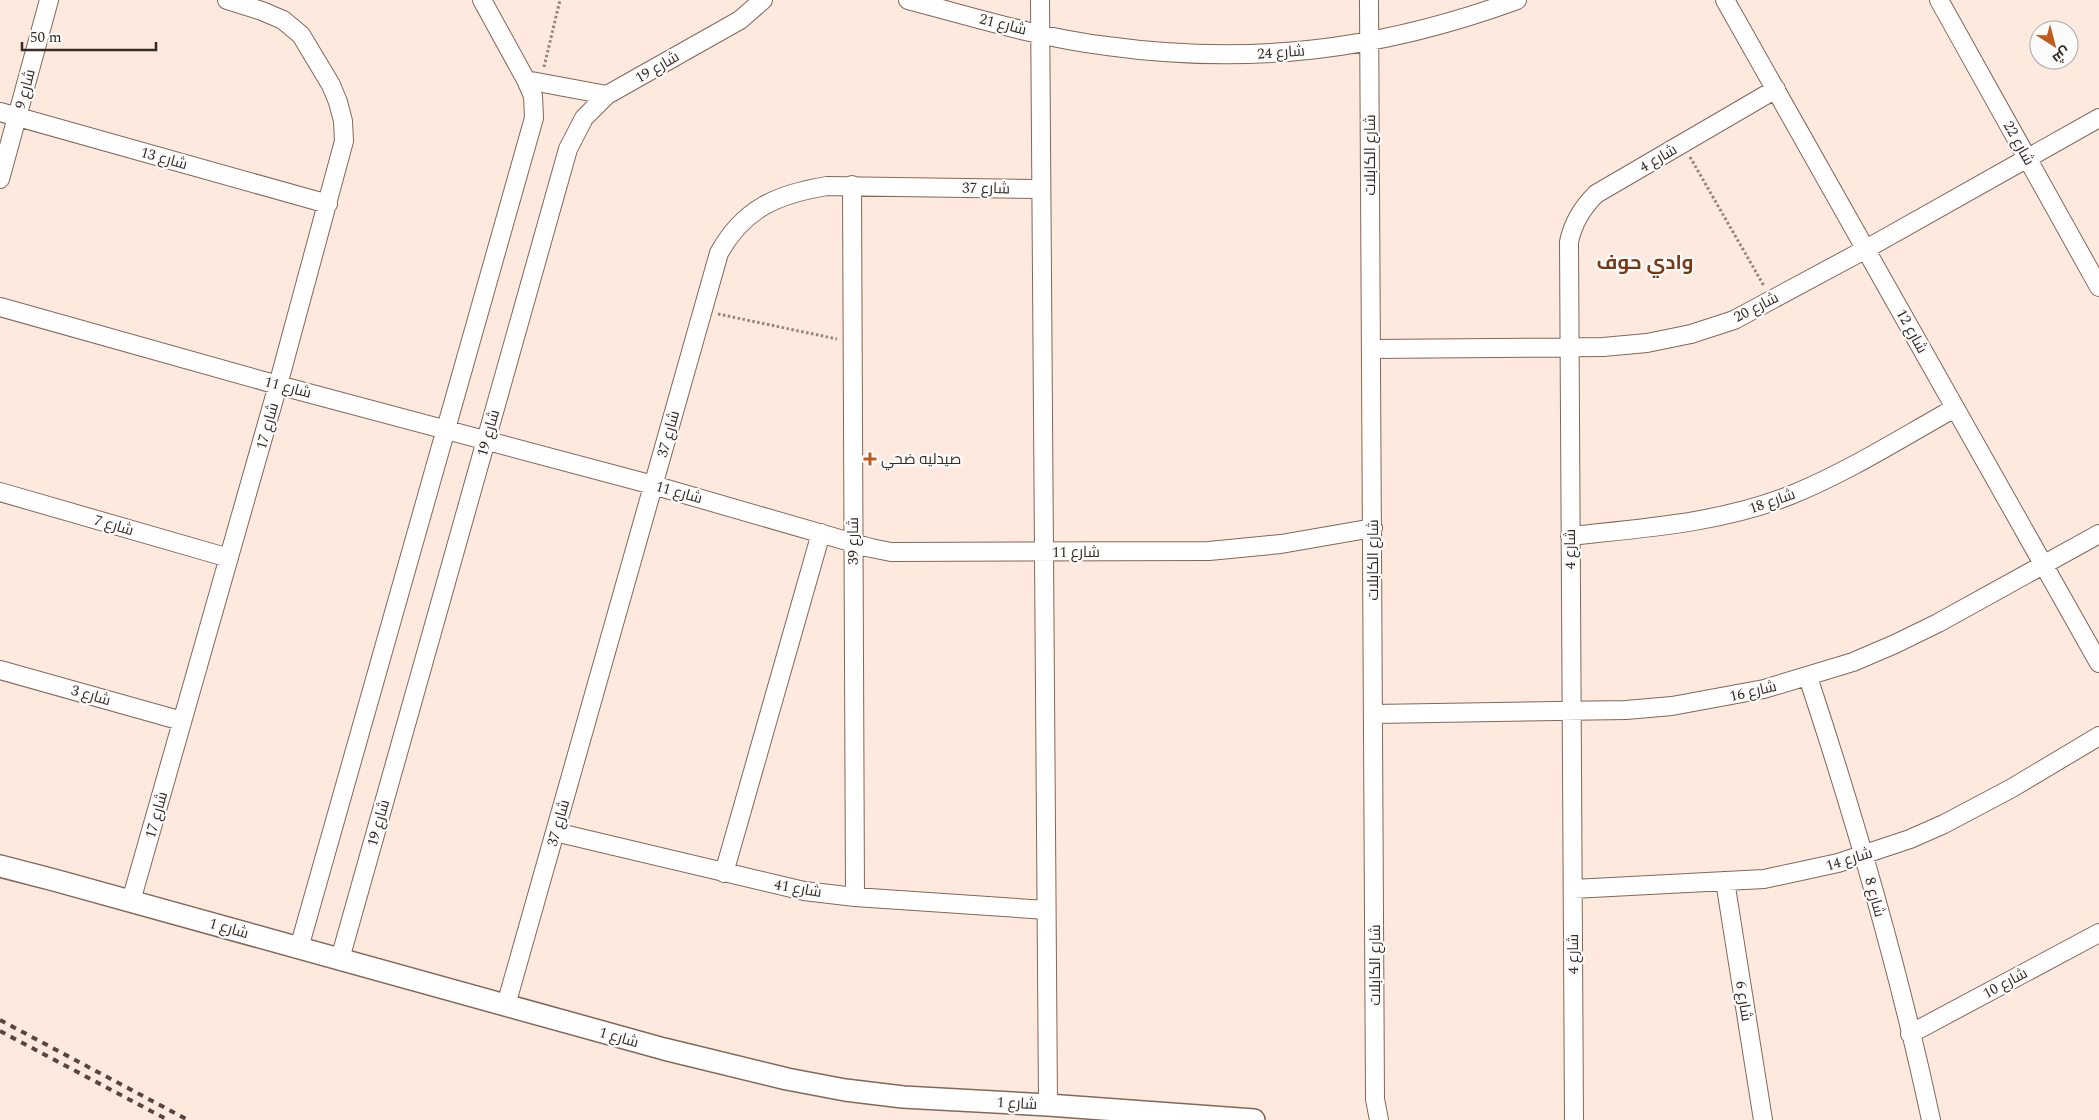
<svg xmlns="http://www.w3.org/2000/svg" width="2099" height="1120" font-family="Spectral,Cairo,serif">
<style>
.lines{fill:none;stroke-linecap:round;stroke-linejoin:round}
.minor-casing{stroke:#846758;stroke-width:20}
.tertiary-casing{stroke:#846758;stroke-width:24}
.path{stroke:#96857d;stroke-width:3;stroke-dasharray:2.5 2.5;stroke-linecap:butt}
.minor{stroke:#fff;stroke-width:18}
.tertiary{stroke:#fff;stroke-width:21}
.rail{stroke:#554740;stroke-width:4;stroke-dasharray:6 6;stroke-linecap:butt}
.poi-dot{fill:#bd5c1c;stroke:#fbfbfb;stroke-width:2}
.labels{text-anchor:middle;stroke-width:4.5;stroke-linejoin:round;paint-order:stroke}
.street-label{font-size:15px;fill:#372a24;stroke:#fbfbfb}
.poi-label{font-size:15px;fill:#372a24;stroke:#fbfbfb;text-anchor:start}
.district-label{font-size:20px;font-weight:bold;fill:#783a13;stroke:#fbfbfb}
</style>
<rect width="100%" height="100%" fill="#fde9de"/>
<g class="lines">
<!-- minor casing -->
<g class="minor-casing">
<path id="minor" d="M908 0C973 17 1040 38 1107 46 1252 66 1380 50 1517 0
M1040 0 1048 1105
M1369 0 1375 1099 1379 1120
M1725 0 2099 663
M1939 0 2099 287
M526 80 607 95
M0 112 328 204
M0 179 49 0
M852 185 855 897
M0 307 278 385 653 485 871 548 891 552 1209 551 1281 544 1373 528
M1371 349 1603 347 1647 343 1691 334 1734 320 1866 249 2099 118
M0 492 229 558
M1570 536C1644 528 1721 523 1791 495 1848 472 1901 438 1955 408
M0 670 182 721
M1808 677C1856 822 1899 970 1931 1120
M1374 714 1626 710 1672 706 1764 689 1853 662 1895 644 1938 623 2099 534
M555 832 804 891 855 897 1046 910
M724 873 821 533
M1725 881 1763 1120
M1573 889 1764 879 1838 863 1910 839 1944 824 2012 788 2099 736
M131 901 278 385 344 141 343 121 338 102 331 85 301 35 283 20 262 11 227 0
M299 948 534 118 533 96 526 80 482 0
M340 959 568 149 584 118 607 95 740 20 763 0
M506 1005 719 253C744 208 778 194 827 186L1040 189
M1910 1034 2099 933
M1574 1120 1569 242C1573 222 1582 208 1596 194L1776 89"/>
</g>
<!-- tertiary casing -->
<g class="tertiary-casing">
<path id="tertiary" d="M0 866 54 880 664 1049 787 1079 845 1090 903 1097 1048 1105 1254 1120"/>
</g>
<!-- path -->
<path class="path" d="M544 67 560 0
M1690 157 1764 286
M718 314 837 339"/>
<!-- minor -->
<use href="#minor" class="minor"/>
<!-- tertiary -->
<use href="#tertiary" class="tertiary"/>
<!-- rail -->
<path class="rail" d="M0 1020 188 1120
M0 1031 168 1120"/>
</g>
<!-- markers -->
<path class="poi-dot" d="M867.5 451.5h5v5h5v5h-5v5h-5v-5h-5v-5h5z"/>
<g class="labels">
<!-- street labels -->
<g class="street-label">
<text transform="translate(1003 24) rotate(14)" y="5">شارع 21</text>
<text transform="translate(1281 52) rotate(-4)" y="5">شارع 24</text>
<text transform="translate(657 67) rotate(-30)" y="5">شارع 19</text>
<text transform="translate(25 89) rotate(-75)" y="5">شارع 9</text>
<text transform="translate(2019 143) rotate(61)" y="5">شارع 22</text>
<text transform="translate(1370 155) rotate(-90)" y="5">شارع الكابلات</text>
<text transform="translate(164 158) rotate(16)" y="5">شارع 13</text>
<text transform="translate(1658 158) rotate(-30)" y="5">شارع 4</text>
<text transform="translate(986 188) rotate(1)" y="5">شارع 37</text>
<text transform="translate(1756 307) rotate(-27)" y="5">شارع 20</text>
<text transform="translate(1912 331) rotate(61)" y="5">شارع 12</text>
<text transform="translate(288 387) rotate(15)" y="5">شارع 11</text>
<text transform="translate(267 426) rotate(-74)" y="5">شارع 17</text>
<text transform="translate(488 433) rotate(-74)" y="5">شارع 19</text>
<text transform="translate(668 434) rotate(-74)" y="5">شارع 37</text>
<text transform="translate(679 492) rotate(16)" y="5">شارع 11</text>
<text transform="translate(1772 501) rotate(-19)" y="5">شارع 18</text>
<text transform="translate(114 525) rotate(16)" y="5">شارع 7</text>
<text transform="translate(853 541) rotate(-90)" y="5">شارع 39</text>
<text transform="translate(1570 549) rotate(-90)" y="5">شارع 4</text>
<text x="1076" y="557">شارع 11</text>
<text transform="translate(1373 560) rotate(-90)" y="5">شارع الكابلات</text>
<text transform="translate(1753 691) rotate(-13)" y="5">شارع 16</text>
<text transform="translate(91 695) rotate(16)" y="5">شارع 3</text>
<text transform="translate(156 815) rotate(-74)" y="5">شارع 17</text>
<text transform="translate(378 823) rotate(-74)" y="5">شارع 19</text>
<text transform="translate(558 823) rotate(-74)" y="5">شارع 37</text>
<text transform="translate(1849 859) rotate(-17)" y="5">شارع 14</text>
<text transform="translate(798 888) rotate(10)" y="5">شارع 41</text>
<text transform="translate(1875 897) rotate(75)" y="5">شارع 8</text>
<text transform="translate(229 928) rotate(16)" y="5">شارع 1</text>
<text transform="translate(1573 954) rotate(-90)" y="5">شارع 4</text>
<text transform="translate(1375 965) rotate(-90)" y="5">شارع الكابلات</text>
<text transform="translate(2005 983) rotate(-28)" y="5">شارع 10</text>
<text transform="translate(1744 1001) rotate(81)" y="5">شارع 6</text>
<text transform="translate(619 1037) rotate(16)" y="5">شارع 1</text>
<text transform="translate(1017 1103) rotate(3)" y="5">شارع 1</text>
</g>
<!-- poi labels -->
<g class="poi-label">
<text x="881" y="464">صيدليه ضحي</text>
</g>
<!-- district labels -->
<g class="district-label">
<text x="1645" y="269">وادي حوف</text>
</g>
</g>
<!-- north arrow -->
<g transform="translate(2054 45) rotate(144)"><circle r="24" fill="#fbfbfb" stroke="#ada7a5"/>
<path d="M0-4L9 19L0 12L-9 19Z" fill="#bd5c1c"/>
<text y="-8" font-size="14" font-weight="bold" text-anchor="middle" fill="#372a24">ش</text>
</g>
<!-- scale -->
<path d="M22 42v8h134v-8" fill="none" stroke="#372a24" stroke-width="2.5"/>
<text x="30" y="42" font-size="15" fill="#372a24" stroke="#fbfbfb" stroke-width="4" paint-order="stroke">50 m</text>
</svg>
